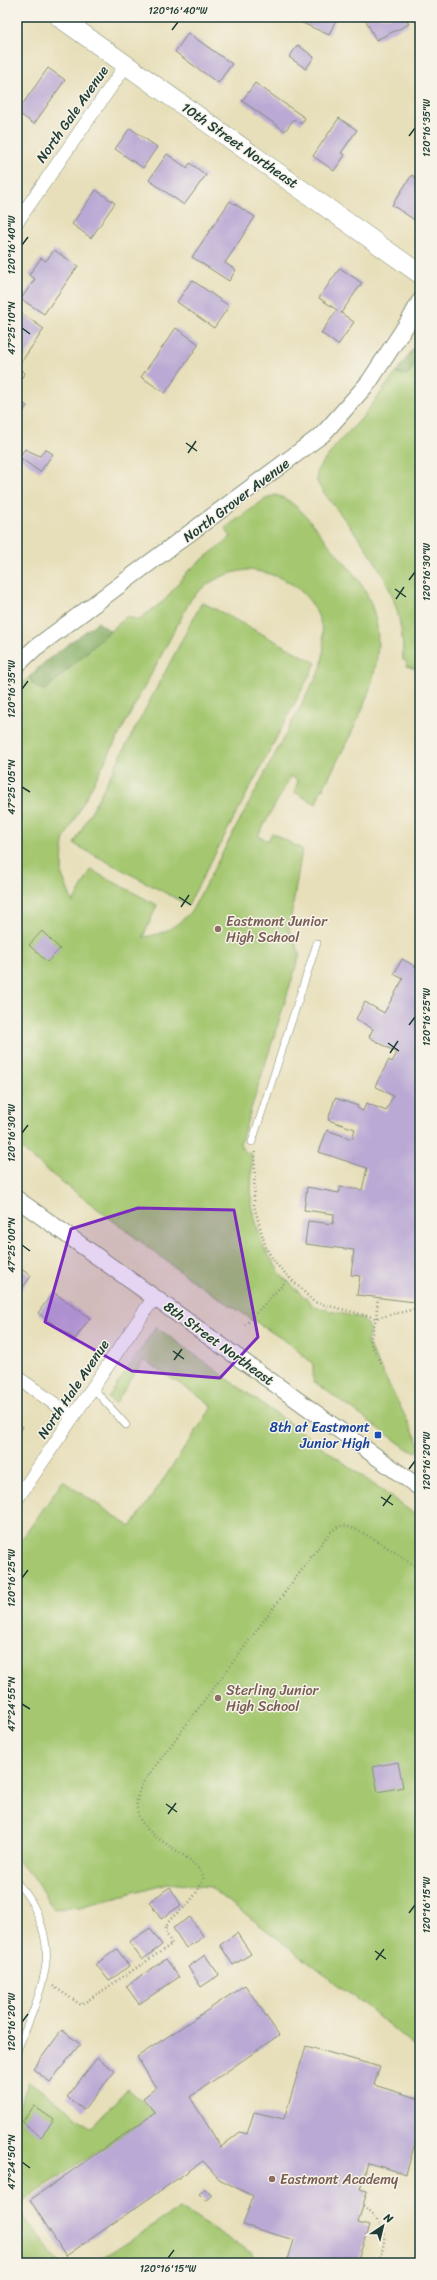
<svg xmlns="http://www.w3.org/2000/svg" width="437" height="2280" font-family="Sriracha,sans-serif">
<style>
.green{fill:#a4c770;stroke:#628252;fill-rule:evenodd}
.forest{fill:#83ac62;stroke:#51744b}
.building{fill:#baa9d4}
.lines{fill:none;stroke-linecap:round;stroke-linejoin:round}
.service-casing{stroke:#838e77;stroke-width:8}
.minor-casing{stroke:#838e77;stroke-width:14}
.tertiary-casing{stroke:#838e77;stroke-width:18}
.secondary-casing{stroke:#838e77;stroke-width:20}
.path{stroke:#838e77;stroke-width:2.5;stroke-dasharray:1 3;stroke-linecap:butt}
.service{stroke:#fff;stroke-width:7}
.minor{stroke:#fff;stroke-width:13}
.tertiary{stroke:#fff;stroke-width:16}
.secondary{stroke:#fff;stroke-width:19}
.marked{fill:#7b2cbf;fill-opacity:0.2;stroke:#7b2cbf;stroke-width:3;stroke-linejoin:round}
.ticks{fill:none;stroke:#1f3d34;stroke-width:1.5}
.education-dot{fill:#8d6e63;stroke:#f7f3e8;stroke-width:1.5}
.transit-dot{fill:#1a4fb4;stroke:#f7f3e8;stroke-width:1.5}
.labels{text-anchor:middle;stroke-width:3;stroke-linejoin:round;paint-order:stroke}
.street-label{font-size:14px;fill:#1f3d34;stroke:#f7f3e8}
.education-label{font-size:14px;fill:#785e54;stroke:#f7f3e8;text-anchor:start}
.transit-label{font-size:14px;fill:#164399;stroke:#f7f3e8;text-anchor:end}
.neatline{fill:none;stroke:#1f3d34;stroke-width:1.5}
.ticks-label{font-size:10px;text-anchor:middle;fill:#1f3d34}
</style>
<rect width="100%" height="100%" fill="#f7f3e8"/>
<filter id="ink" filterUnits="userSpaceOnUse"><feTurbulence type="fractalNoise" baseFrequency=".025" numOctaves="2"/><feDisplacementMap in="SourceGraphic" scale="8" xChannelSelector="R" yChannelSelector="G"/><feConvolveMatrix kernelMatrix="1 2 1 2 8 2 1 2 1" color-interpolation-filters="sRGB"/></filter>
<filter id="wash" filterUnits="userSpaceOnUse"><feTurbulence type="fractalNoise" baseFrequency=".012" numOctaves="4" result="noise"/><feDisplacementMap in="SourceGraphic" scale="16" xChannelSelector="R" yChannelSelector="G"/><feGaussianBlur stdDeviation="0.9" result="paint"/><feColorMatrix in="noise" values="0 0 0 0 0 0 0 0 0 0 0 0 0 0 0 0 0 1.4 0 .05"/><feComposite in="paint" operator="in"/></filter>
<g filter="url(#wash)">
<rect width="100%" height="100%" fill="#e7dfba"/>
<!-- green -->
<path class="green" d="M420 363V670L406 666 407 662 403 660C404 584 364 546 321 489L317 482V470L337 444 361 419 396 373 407 375 416 364Z
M275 495C299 501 315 528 330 546 340 558 351 569 359 581 406 651 354 725 323 789H321L316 804 294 792 298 781 291 776 258 836 268 841 272 833 302 849 289 929 300 954 240 1144 244 1151 252 1154 251 1206 263 1246 282 1276 315 1307 360 1318 366 1323 370 1331 367 1342 420 1445 417 1452 409 1450 313 1381V1364L290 1344 190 1279 49 1172 17 1145V689L29 677C33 685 36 689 45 690L127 616 138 620 165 600 188 571 231 537 225 528 264 500ZM247 570C302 574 333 614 321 668L192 910C179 925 164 935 143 937L157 905 91 870 73 903 62 875 63 841 191 599C208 581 224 573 247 570Z
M202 602 316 663 188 905 74 844Z
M156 1327 420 1518V2051L389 2024 210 1887 167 1883 80 1907 53 1909 33 1876 17 1861V1546L63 1481 131 1527 213 1406 144 1360 115 1404 108 1398Z
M29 2081 91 2128 128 2089 155 2113 17 2205V2110Z
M17 2208 60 2263H17Z
M180 2208 253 2254 256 2263H94Z"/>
<!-- forest -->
<path class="forest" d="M420 339V363L416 364 407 375 396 373Z
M98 622 110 631 45 690C36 689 33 685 29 677L46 661Z"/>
<g id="blocks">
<!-- building -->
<path class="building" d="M300 17H337L329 35 298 21Z
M364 17H405L409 24 376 40Z
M188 33 232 64 218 83 175 52Z
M298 45 314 57 306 69 289 57Z
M48 68 65 80 34 124 17 112Z
M255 83 305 118 301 124 294 119 285 131 242 101Z
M339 118 357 130 341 153 345 155 334 171 313 156Z
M130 128 157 147 143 168 115 149Z
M17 139 23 143 17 151Z
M167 154 187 168 190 163 206 175 184 205 149 180Z
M412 175 420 181V215L416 221 392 205Z
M96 190 115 203 91 238 72 224Z
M230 201 255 217 225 263 236 270 229 281 192 257Z
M54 250 78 266 44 314 21 299 35 279 29 275 41 258 46 261Z
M340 268 362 283 341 313 354 322 338 345 321 333 337 310 319 298Z
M192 280 229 306 214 328 177 302Z
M17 310 44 329 17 368 25 373 17 384Z
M176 328 199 344 165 393 141 377Z
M17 399 27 406 19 418 17 417Z
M25 449 40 456 45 449 53 454 40 472 19 457Z
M42 931 60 949 47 962 29 945Z
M402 959 420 969V1277L418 1276 415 1302 357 1295 360 1276 351 1275 354 1250 305 1244 308 1221 333 1224 334 1214 304 1210 307 1187 339 1193 340 1187 362 1190 367 1168 319 1152 327 1130 352 1139 355 1129 328 1120 335 1098 358 1106 357 1108 363 1111 366 1103 386 1111 393 1096 375 1086 389 1060 392 1062 397 1053 369 1037 373 1029 356 1019 365 1002 384 1013 403 979 394 974Z
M17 1266 31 1276 17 1296Z
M53 1292 90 1318 75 1339 38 1313Z
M17 1423 23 1427 17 1436Z
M398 1762 403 1787 378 1792 373 1767Z
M170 1887 181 1905 161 1919 149 1902Z
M190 1917 204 1937 186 1948 173 1928Z
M150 1928 162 1945 142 1960 129 1942Z
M237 1933 251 1954 233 1965 220 1945Z
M117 1949 129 1966 109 1981 96 1964Z
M205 1955 219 1975 201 1987 188 1967Z
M166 1959 179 1977 139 2004 126 1986Z
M245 1985 279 2035 190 2097 221 2147 240 2132 247 2134 254 2112 284 2119 306 2046 380 2067 374 2085 420 2099V2126L406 2174 368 2163 360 2189 367 2191 358 2223 369 2226 357 2263H287L294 2240 243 2225 253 2196 219 2179 203 2161 66 2256 30 2200 155 2113 143 2098 156 2088 137 2057Z
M62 2030 80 2044 50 2082 33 2069Z
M97 2058 115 2071 84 2110 67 2097Z
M34 2106 54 2120 41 2137 22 2122Z
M205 2189 212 2196 206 2201 199 2194Z"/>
</g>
</g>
<g filter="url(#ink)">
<use href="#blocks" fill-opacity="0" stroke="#838e77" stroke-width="1"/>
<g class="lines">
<!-- service casing -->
<g class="service-casing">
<path id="service" d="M252 1142 317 943
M93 1388 126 1425
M17 1883C37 1903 51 1941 45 1970 40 1998 27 2025 17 2051"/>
</g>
<!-- minor casing -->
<g class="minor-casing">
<path id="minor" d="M17 222 126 65
M17 1377 73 1417
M17 1499 155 1296"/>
</g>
<!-- tertiary casing -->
<g class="tertiary-casing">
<path id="tertiary" d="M17 665 35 648 323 434 369 382 409 321 420 301
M17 1199 420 1488"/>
</g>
<!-- secondary casing -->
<g class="secondary-casing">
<path id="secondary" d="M59 17 420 274"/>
</g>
<!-- path -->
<path class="path" d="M255 1152 254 1206 266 1248 275 1263 314 1302 376 1318 420 1308
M378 1297 376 1318 371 1338V1344L381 1363
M245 1325 289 1278
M53 1986 81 2005 172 1944 165 1931C168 1917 178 1914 187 1905 195 1896 200 1888 204 1877 187 1843 117 1837 142 1784L327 1536C332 1531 337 1525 345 1526 365 1530 402 1558 420 1569
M363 2205C386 2228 389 2233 378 2263"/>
<!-- service -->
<use href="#service" class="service"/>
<!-- minor -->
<use href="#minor" class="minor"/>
<!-- tertiary -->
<use href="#tertiary" class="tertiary"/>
<!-- secondary -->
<use href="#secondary" class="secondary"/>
</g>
</g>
<!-- marked area -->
<path class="marked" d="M138 1208 234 1210 258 1337 220 1378 132 1371 45 1322 71 1229Z"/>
<!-- ticks -->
<path class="ticks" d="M172 30 178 22M409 136 415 128M22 245 28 237M22 328 30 334M186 443 197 451M188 453 196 441M409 580 415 572M395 589 406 597M396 599 404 587M22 689 28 681M22 787 30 792M179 897 191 905M181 907 189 895M409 1025 415 1017M388 1043 399 1051M390 1053 398 1041M22 1133 28 1125M22 1245 30 1251M173 1351 184 1359M174 1360 182 1349M409 1469 415 1461M381 1497 393 1505M383 1506 391 1495M22 1578 28 1570M22 1704 30 1709M166 1804 177 1812M168 1814 176 1803M409 1913 415 1905M375 1951 386 1959M376 1960 384 1949M22 2022 28 2014M22 2162 30 2168M168 2258 174 2250"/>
<!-- markers -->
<g class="education-dot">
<circle cx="218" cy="929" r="4"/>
<circle cx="218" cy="1698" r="4"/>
<circle cx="272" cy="2179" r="4"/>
</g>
<rect class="transit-dot" x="374" y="1431" width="8" height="8" rx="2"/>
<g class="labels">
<!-- street labels -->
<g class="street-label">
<text transform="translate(72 114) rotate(-55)" y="5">North Gale Avenue</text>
<text transform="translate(240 145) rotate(35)" y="5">10th Street Northeast</text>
<text transform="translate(236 500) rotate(-37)" y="5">North Grover Avenue</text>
<text transform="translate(219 1343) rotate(36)" y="5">8th Street Northeast</text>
<text transform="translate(73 1389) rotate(-56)" y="5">North Hale Avenue</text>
</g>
<!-- education labels -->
<g class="education-label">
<text x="226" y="926">Eastmont Junior<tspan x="226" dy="16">High School</tspan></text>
<text x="226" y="1695">Sterling Junior<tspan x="226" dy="16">High School</tspan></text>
<text x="280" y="2184">Eastmont Academy</text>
</g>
<!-- transit labels -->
<g class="transit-label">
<text x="370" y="1432">8th at Eastmont<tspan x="370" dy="16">Junior High</tspan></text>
</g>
</g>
<!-- margin -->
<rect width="437" height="2280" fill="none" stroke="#f7f3e8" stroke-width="44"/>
<!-- north arrow -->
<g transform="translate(383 2226) rotate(35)" stroke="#f7f3e8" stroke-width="3" paint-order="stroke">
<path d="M0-3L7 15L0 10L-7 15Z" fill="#1f3d34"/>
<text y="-6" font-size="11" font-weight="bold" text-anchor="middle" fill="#1f3d34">N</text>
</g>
<rect x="22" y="22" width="393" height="2236" class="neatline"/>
<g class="ticks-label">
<text x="178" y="14">120°16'40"W</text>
<text transform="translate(426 128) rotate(-90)" y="4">120°16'35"W</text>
<text transform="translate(11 245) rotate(-90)" y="4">120°16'40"W</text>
<text transform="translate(11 328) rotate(-90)" y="4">47°25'10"N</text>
<text transform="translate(426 572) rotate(-90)" y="4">120°16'30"W</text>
<text transform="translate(11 689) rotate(-90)" y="4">120°16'35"W</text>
<text transform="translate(11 787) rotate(-90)" y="4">47°25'05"N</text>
<text transform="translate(426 1017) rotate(-90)" y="4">120°16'25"W</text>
<text transform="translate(11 1133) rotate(-90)" y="4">120°16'30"W</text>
<text transform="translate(11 1245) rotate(-90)" y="4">47°25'00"N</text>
<text transform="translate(426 1461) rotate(-90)" y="4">120°16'20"W</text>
<text transform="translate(11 1578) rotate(-90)" y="4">120°16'25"W</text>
<text transform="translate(11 1704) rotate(-90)" y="4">47°24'55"N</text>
<text transform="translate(426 1905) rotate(-90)" y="4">120°16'15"W</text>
<text transform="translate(11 2022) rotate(-90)" y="4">120°16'20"W</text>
<text transform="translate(11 2162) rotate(-90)" y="4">47°24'50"N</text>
<text x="168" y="2272">120°16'15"W</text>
</g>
</svg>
